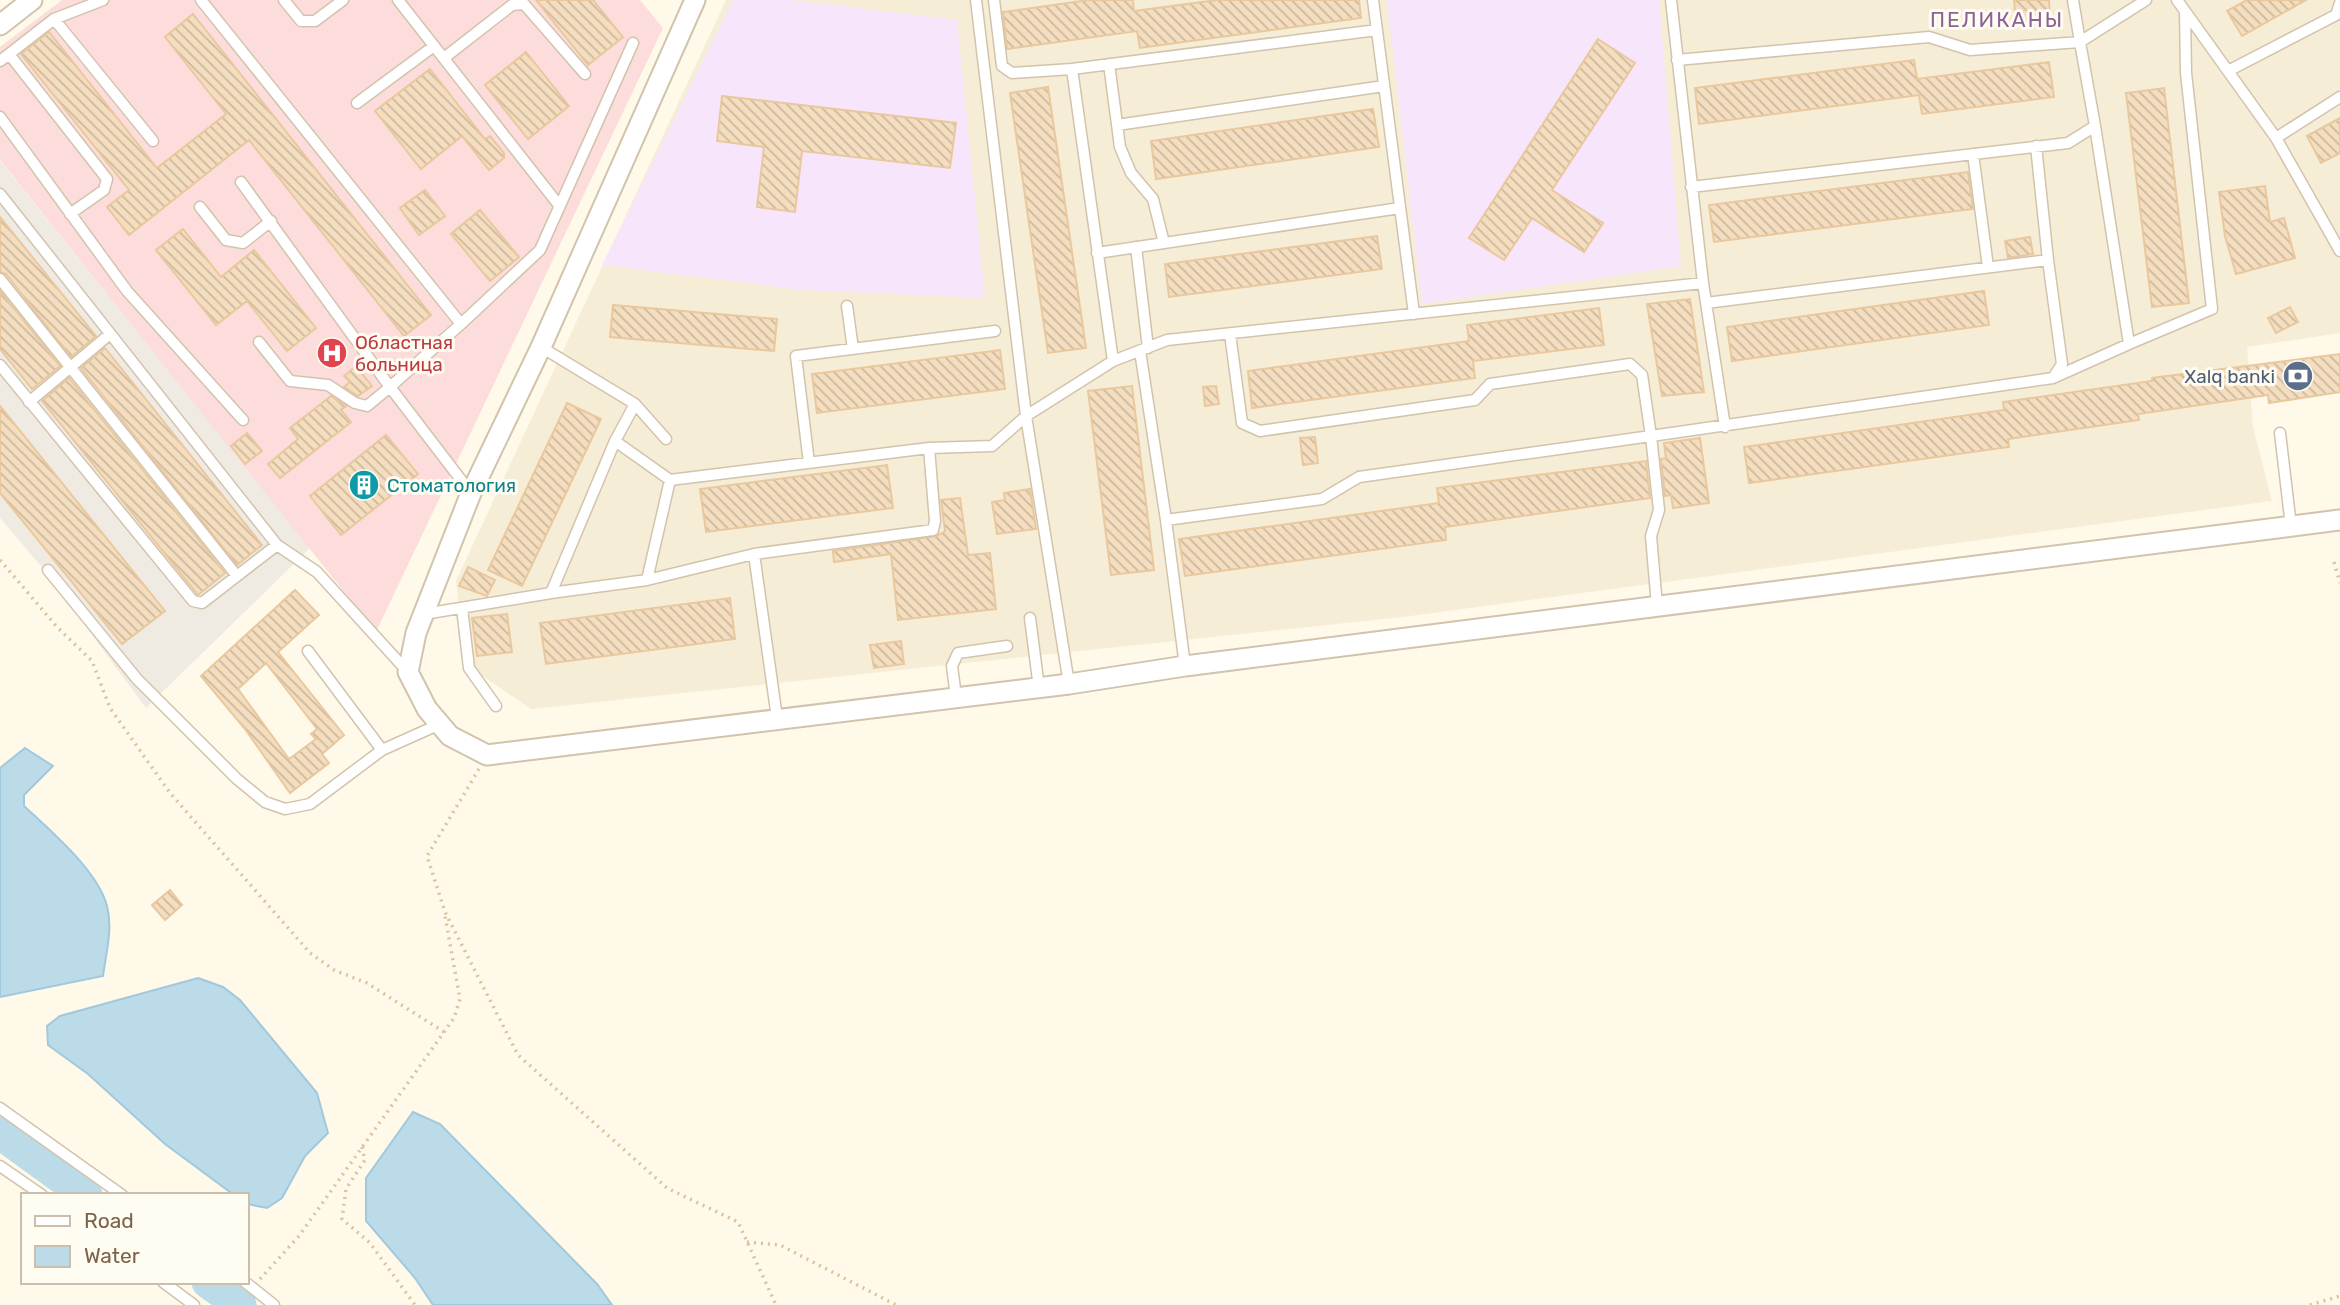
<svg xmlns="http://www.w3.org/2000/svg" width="2340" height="1305" font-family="Rubik,sans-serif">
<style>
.residential{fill:#f6edd7}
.industrial{fill:#efeae2}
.education{fill:#f7e5fb}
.medical{fill:#fcdddb}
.water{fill:#bbdbe9;stroke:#a1c8dc;stroke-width:2}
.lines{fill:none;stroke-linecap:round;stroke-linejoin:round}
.river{stroke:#bbdbe9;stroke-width:33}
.building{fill:url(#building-back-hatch);stroke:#e9c89e;stroke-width:2;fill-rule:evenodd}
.lane-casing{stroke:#d2c3ad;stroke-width:13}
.street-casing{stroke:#d2c3ad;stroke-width:23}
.path{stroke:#dbc2a1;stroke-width:3.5;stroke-dasharray:2 5;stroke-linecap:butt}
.lane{stroke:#fff;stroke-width:10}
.street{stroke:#fff;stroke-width:19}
.labels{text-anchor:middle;stroke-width:6;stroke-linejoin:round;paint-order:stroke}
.health-label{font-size:19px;fill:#be3a42;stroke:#fffcf1;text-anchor:start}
.service-label{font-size:19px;fill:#4e5e75;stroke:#fffcf1;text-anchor:end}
.culture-label{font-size:19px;fill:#0d838f;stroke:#fffcf1;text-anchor:start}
.neighbourhood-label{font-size:21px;letter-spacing:2px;fill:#8e6297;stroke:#fffcf1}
</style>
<defs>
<pattern id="building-back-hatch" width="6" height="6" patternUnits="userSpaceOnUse" patternTransform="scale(1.75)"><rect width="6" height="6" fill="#f5debf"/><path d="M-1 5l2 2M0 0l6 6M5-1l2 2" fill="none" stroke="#cbb89d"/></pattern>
</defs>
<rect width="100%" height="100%" fill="#fef9e9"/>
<!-- residential -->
<path class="residential" d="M726 0H2340V333L2247 347 2253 427 2272 501 1403 617 531 709 465 664 456 581Z"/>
<!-- industrial -->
<path class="industrial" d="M0 161 310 548 146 708 41 566 0 518Z"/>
<!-- education -->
<path class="education" d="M733 0H791L957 20 985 298 801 290 602 265Z
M1387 0H1659L1681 266 1422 304Z"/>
<!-- medical -->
<path class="medical" d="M62 0H640L663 28 376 632 0 160V47Z"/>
<!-- water -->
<path class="water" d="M25 748 53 766 24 795V806C50 830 98 871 107 906 113 929 106 953 103 976L0 997V768Z
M198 978 223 987 240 1000 317 1093 328 1133 305 1156 282 1198 267 1208 247 1204V1195H234L165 1144 88 1074 48 1045 47 1026 60 1016Z
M413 1112 440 1124 597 1284 612 1305H433L415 1278 366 1221V1178Z"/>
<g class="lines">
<!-- river -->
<path class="river" d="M0 1133 86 1195
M208 1282 240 1305"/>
</g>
<!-- building -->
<path class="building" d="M536 0H593L623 37 588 65Z
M1089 0H1133L1134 11 1217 0H1359L1361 18 1140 48 1137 31 1007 49 1003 12Z
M2014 0H2049L2050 19 2016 23Z
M2247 0H2306L2242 36 2227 11Z
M193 14 431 315 404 336 249 140 129 235 107 207 129 190 21 54 49 32 157 168 226 114 165 37Z
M1598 39 1635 63 1552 190 1603 223 1584 252 1532 218 1504 260 1469 238Z
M526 52 569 106 528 139 485 85Z
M1914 60 1917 79 2049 62 2054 97 1922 114 1919 95 1699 124 1695 88Z
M430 69 485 139 490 136 504 153V158L489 170 462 136 421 169 375 111Z
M1048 87 1086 348 1048 353 1010 93Z
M2164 88 2189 303 2152 307 2126 93Z
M722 96 956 123 950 168 802 151 795 212 757 207 764 147 717 141Z
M1373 109 1379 147 1156 179 1151 141Z
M2340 118V153L2321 163 2307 136Z
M1968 172 1973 209 1714 242 1709 205Z
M2265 186 2270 222 2284 218 2295 258 2236 274 2225 236 2219 192Z
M425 190 445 216 419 235 400 208Z
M480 210 519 257 490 281 451 234Z
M0 217 96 336 71 357 6 274 0 272Z
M183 229 221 277 254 250 316 328 287 351 247 301 216 325 156 250Z
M1377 236 1382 269 1169 297 1165 264Z
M2030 237 2033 254 2008 258 2005 241Z
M0 291 60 366 32 389 0 349Z
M1984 291 1989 325 1732 361 1727 327Z
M1690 299 1704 392 1662 396 1647 304Z
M613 305 777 319 774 351 610 337Z
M2290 307 2298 322 2276 333 2268 318Z
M1599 308 1604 345 1473 361 1475 378 1252 408 1248 371 1469 341 1467 325Z
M105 348 262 545 237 565 81 368Z
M1000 350 1005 389 817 413 812 374Z
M2340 354V392L2269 403 2268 395 2138 414 2139 420 2008 439 2009 447 1749 483 1744 447 2004 410 2003 402 2152 381V378Z
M356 366 372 386 358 396 344 387 350 382 344 376Z
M69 378 225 573 198 595 42 401Z
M1132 386 1154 570 1111 575 1088 391Z
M1216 386 1219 404 1205 406 1203 387Z
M331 396 346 406 341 410 351 422 280 478 268 464 298 439 290 428Z
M567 403 601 419 522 586 488 570Z
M0 406 165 611 122 644 0 493Z
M247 433 262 451 245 464 231 446Z
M386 435 418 474 341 535 310 496Z
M1315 437 1318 463 1303 465 1300 438Z
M1700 438 1709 503 1673 508 1671 495 1665 496 1661 459 1666 458 1664 443Z
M1646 461 1650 498 1445 527 1446 540 1185 576 1179 539 1439 503 1437 488Z
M887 465 893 508 706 532 700 489Z
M1030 489 1036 529 997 534 992 502 1005 500 1004 493Z
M960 498 968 555 990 553 996 609 898 620 891 554 834 562 833 551 937 536 945 531 941 500Z
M468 567 495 580 487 596 459 586Z
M295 590 319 615 278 652 344 735 322 754 329 763 290 793 245 729 201 676ZM266 663 317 729 311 734 316 739 289 759 238 689Z
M730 598 735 639 546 664 540 623Z
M507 614 512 652 477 656 472 618Z
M901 641 904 664 874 668 870 645Z
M170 890 182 905 165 920 152 905Z"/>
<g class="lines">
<!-- lane casing -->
<g class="lane-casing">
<path id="lane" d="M201 0 461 324 390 387 471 493
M284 0 301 21H315L343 0
M398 0 558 204
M976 0 1026 416 1069 684
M994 0 1002 66 1012 73 1072 69
M1373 0 1414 314
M1671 0 1703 283 1725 427
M2177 0 2276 138 2340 251
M54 19 153 141
M9 54 107 179 104 190 70 214
M444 58 512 5 524 4 585 74
M1677 60 1929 37 1970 50 2080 42 2073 0
M0 61 54 19 103 0
M1109 64 1120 147 1131 173 1153 199 1164 243
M2228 71 2336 15 2340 3
M357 103 434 46
M0 117 127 291 243 420
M1117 125 1384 86
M2095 126 2129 344 2212 309 2186 73 2185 11
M2276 138 2340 97
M1973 154 1988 267
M241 182 390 387 367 406 355 403 328 385 290 381 259 342
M1691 187 2068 143 2095 126 2080 42 2146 0
M0 194 277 545 317 572 407 671
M200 207 226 240 243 243 271 221
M1136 247 1148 348
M1097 253 1400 208
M0 279 237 576
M1706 303 2048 260 2036 146
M847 306 853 349
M461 324 540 250 633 43
M541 347 635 404 615 441 670 480 929 448 992 446 1026 416 1113 361 1167 340 1703 283
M1140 351 1166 520 1322 499 1359 477 1651 436 1642 375 1630 364 1490 384 1475 400 1260 431 1242 423 1230 334
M1113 361 1072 69 1377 30
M0 365 193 601 202 603 277 545
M2053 378 2129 344
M29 402 110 334
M635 404 666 439
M2280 433 2291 526
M615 441 551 593 647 580 670 480
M809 463 796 356 995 331
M1166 520 1185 666
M754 554 777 718
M48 570 137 679 237 779 265 802 285 809 310 804 382 750 440 724
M647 580 754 554 933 530 935 521 929 448
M1657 606 1651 536 1659 510 1651 436 2053 378 2062 364 2048 260
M462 608 469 668 496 706
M424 614 551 593
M1030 618 1039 688
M308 651 382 750
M956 697 952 666 958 653 1007 646
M0 1108 122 1195
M0 1166 42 1195
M163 1282 194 1305
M245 1282 274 1305"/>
</g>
<!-- street casing -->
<g class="street-casing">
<path id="street" d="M695 0 541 347 471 493 416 633 408 672 427 709 450 736 487 755 1069 684 1185 666 2340 520
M0 25 32 0"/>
</g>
<!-- path -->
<path class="path" d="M0 560 57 627 92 661 110 708 170 793 310 953 334 970 367 983 444 1032
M2334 562 2340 583
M479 769 427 856 445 912 518 1055 667 1188 738 1222 776 1305
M362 1147 365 1160 346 1189 342 1219 370 1243 415 1305
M747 1242 780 1245 896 1305
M260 1279 299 1236 454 1018 460 999 445 916
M2310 1305 2340 1296"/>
<!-- lane -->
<use href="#lane" class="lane"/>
<!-- street -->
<use href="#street" class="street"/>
</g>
<!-- icons -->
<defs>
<g id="hospital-disc" transform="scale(1.575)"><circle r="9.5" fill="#e0444e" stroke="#fffcf1"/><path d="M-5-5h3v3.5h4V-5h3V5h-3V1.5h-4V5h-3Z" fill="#fff"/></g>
<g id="bank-disc" transform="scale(1.575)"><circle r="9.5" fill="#5c6f8a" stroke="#fffcf1"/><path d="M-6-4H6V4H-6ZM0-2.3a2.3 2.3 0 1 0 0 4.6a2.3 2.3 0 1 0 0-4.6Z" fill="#fff"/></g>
<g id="building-disc" transform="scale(1.575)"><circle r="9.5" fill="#0f9aa8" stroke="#fffcf1"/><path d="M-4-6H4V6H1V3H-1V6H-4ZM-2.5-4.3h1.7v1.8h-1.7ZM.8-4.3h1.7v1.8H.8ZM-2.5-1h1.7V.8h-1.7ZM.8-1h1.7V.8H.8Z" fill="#fff"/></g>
</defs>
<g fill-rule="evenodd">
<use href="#hospital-disc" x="332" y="353"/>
<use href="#bank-disc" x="2298" y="376"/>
<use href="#building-disc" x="364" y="485"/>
</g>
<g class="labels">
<!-- health labels -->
<g class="health-label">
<text x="355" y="349">Областная<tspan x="355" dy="22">больница</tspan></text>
</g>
<!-- service labels -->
<g class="service-label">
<text x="2275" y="383">Xalq banki</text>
</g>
<!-- culture labels -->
<g class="culture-label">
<text x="387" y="492">Стоматология</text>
</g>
<!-- neighbourhood labels -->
<g class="neighbourhood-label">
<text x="1997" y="27">ПЕЛИКАНЫ</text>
</g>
</g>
<!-- legend -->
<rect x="21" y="1193" width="228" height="91" fill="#fffcf1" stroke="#cabfae" stroke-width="2"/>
<rect x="35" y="1216" width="35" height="10" fill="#ffffff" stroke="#cabfae" stroke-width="2"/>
<text x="84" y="1228" font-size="21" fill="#7b644a">Road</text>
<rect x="35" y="1246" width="35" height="21" fill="#bbdbe9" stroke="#cabfae" stroke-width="2"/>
<text x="84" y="1263" font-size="21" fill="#7b644a">Water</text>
</svg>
